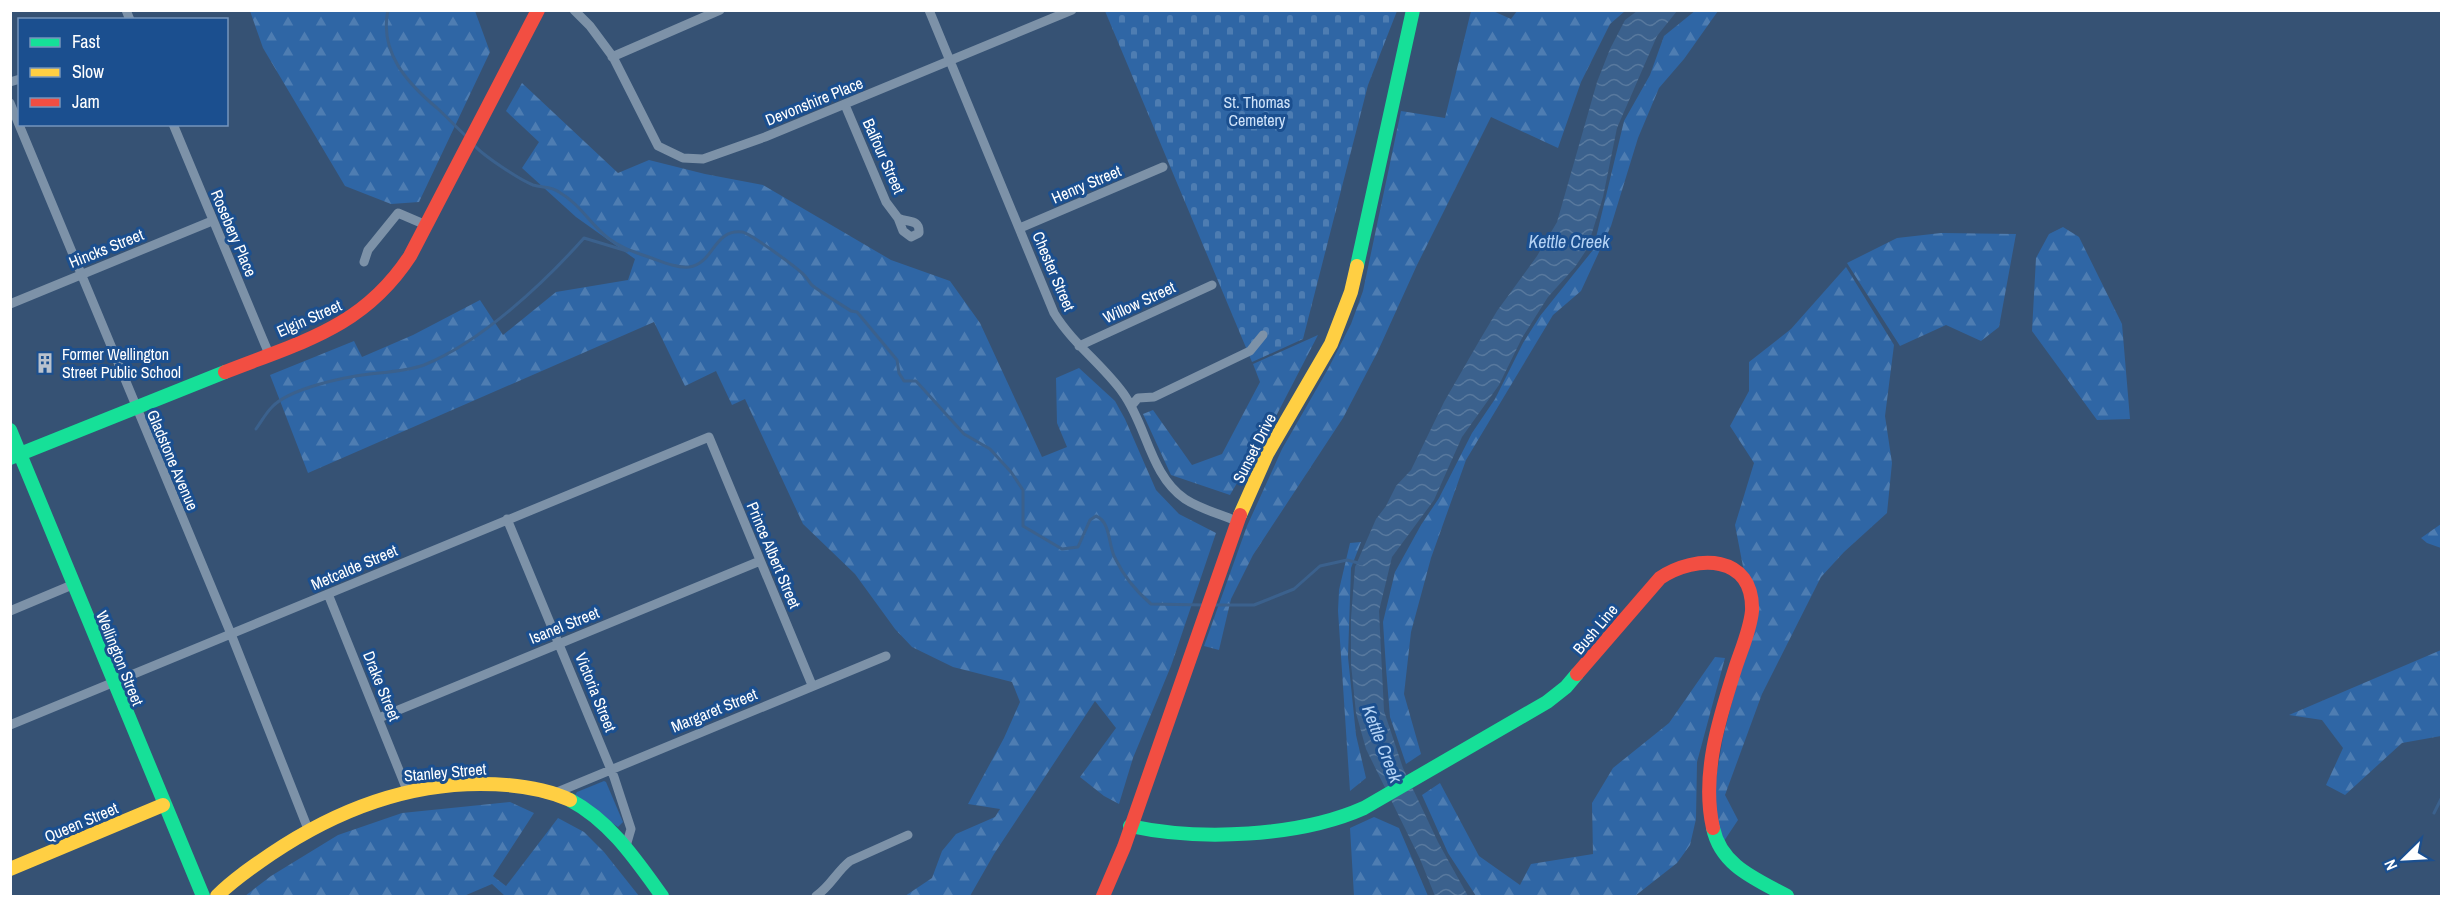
<svg xmlns="http://www.w3.org/2000/svg" width="2452" height="907" font-family="'Archivo Narrow',sans-serif">
<style>
.grass{fill:#2f66a5}
.forest{fill:url(#forest-firs)}
.cemetery{fill:url(#cemetery-stones)}
.water{fill:url(#water-waves)}
.lines{fill:none;stroke-linecap:round;stroke-linejoin:round}
.stream{stroke:#3b618d;stroke-width:3}
.street{stroke:#7d92a8;stroke-width:9}
.fast{stroke:#16e098;stroke-width:14}
.slow{stroke:#ffcf43;stroke-width:14}
.jam{stroke:#f24e42;stroke-width:14}
.labels{text-anchor:middle;stroke-width:6;stroke-linejoin:round;paint-order:stroke}
.street-label{font-size:16px;fill:#fff;stroke:#1b4f8f}
.park-label{font-size:16px;fill:#cfe3fa;stroke:#1b4f8f}
.poi-label{font-size:16px;fill:#fff;stroke:#1b4f8f;text-anchor:start}
.water-label{font-size:18px;font-style:italic;fill:#b5d3f5;stroke:#1b4f8f}
</style>
<defs>
<pattern id="forest-firs" width="22" height="20" patternUnits="userSpaceOnUse" patternTransform="scale(1.5)"><rect width="22" height="20" fill="#2f66a5"/><path d="M5 1l3.5 6h-7zM16 11l3.5 6h-7z" fill="#4e7db2"/></pattern>
<pattern id="cemetery-stones" width="16" height="16" patternUnits="userSpaceOnUse" patternTransform="scale(1.5)"><rect width="16" height="16" fill="#2f66a5"/><path d="M2 7V4a2 2 0 0 1 4 0v3zM10 15v-3a2 2 0 0 1 4 0v3z" fill="#4e7db2"/></pattern>
<pattern id="water-waves" width="16" height="10" patternUnits="userSpaceOnUse" patternTransform="scale(1.5)"><rect width="16" height="10" fill="#3b618d"/><path d="M0 5q4-4 8 0t8 0" fill="none" stroke="#58799e"/></pattern>
</defs>
<rect width="100%" height="100%" fill="#365274"/>
<!-- grass -->
<path class="grass" d="M604 781 606 782 623 822 618 827 574 797 577 792Z"/>
<!-- forest -->
<path class="forest" d="M1696 10 1718 11 1684 59 1659 88 1638 138 1611 226 1581 291 1553 315 1466 460 1431 558 1411 632 1404 694 1421 754 1406 764 1390 717 1386 668 1383 622 1395 572 1421 525 1439 498 1472 433 1495 399 1523 343 1540 316 1593 250 1624 121 1650 75 1664 36Z
M250 11H475L490 52 419 202 391 204 345 186 263 48Z
M1471 11H1493L1511 19 1517 11H1625L1610 24 1581 82 1558 148 1491 117 1417 265 1377 353 1343 418 1253 555 1231 599 1219 650 1204 646 1247 526 1282 449 1328 369 1351 324 1363 291 1401 111 1445 118Z
M522 83 618 173 649 160 705 174 763 185 891 260 950 281 980 323 1042 457 1067 447 1057 423 1056 378 1079 368 1115 401 1125 419 1156 490 1179 514 1216 533 1171 666 1133 758 1119 804 1104 796 1080 777 1116 728 1095 701 994 854 970 896H905L932 878 942 851 956 834 995 817 1000 809 968 804 1004 738 1020 702 1012 682 953 667 912 647 895 629 855 574 803 524 745 399 732 405 716 371 685 386 654 322 308 473 270 375 354 341 362 357 413 335 480 300 503 335 556 292 628 280 635 259 576 217 522 168 539 142 506 111Z
M2063 227 2079 237 2122 324 2130 419 2097 420 2032 331 2036 258 2049 234Z
M1941 233 2016 234 1999 327 1981 341 1946 325 1900 346 1847 263 1897 238Z
M1846 267 1894 345 1885 416 1892 463 1887 513 1844 552 1821 577 1762 694 1725 795 1738 820 1722 844 1716 827 1714 790 1723 737 1757 605 1745 577 1735 525 1754 463 1730 426 1749 391V362L1791 329Z
M1318 335 1274 420 1230 495 1171 475 1143 414 1153 410 1192 465 1222 454 1260 382 1253 364Z
M2441 524V548L2427 543 2421 538Z
M1361 542 1351 568 1348 657 1356 735 1366 778 1350 791 1338 611 1339 590 1350 543Z
M2441 650V736L2402 743 2345 795 2326 785 2343 748 2322 720 2289 715Z
M1715 657 1725 658 1697 762 1696 819 1690 845 1677 863 1635 896H1476L1448 853 1422 795 1440 783 1479 856 1520 885 1531 864 1593 854 1592 803 1613 768 1669 723Z
M510 802 534 813 493 876 506 886 558 818 584 832 604 852 639 896H505L492 884 464 896H245L271 876 338 835 402 813Z
M1374 817 1399 828 1428 896H1354L1350 828Z"/>
<!-- cemetery -->
<path class="cemetery" d="M1105 11H1397L1368 85 1303 339 1252 362Z"/>
<!-- water -->
<path class="water" d="M1637 11H1677L1657 36 1617 128 1603 197 1587 249 1575 267 1548 297 1522 338 1499 385 1462 437 1434 500 1392 557 1379 611 1384 711 1403 768 1438 842 1468 896H1435L1420 859 1366 749 1356 713 1351 664V618L1355 567 1376 519 1386 506 1396 486 1411 470 1444 402 1478 343 1497 311 1537 256 1557 222 1597 82 1610 49 1625 20Z"/>
<g class="lines">
<!-- stream -->
<path class="stream" d="M388 10C379 52 407 83 437 108 447 117 457 128 467 137
M473 144C482 155 520 180 533 185 542 188 551 186 559 192 580 204 590 224 608 238 622 249 638 253 654 259 665 263 677 268 689 267 714 264 713 229 742 232 750 233 799 269 805 276 808 279 809 283 813 286 825 295 839 303 851 311L857 312 897 360 899 373 904 381H916L964 434 990 449 1011 472 1023 490V526L1062 549 1078 547 1090 520 1096 516C1111 522 1108 545 1115 558 1123 575 1137 592 1151 604L1203 605
M256 429C261 422 266 413 272 407 290 388 345 377 370 374 388 372 407 371 424 365 481 342 543 284 584 238L627 251
M1210 605H1254L1294 589 1320 566 1347 560 1362 564
M2434 813 2442 797"/>
<!-- street -->
<path class="street" d="M126 10 130 20
M574 10 590 26 613 57 658 146 683 158 703 159 765 137 1072 10
M929 10 1054 313C1073 344 1102 364 1123 393 1147 426 1150 475 1185 499 1200 509 1220 514 1236 521
M612 57 720 10
M10 82 20 79
M10 103 231 634 308 829
M845 105 886 202 898 218 903 231 911 237 919 233C920 218 907 223 898 218
M173 124 269 354
M1020 228 1163 167
M364 262 368 250 398 213 426 225
M10 304 212 221
M1079 346 1212 285
M1132 405 1138 398 1154 397 1250 351 1263 335
M507 519 614 777 631 829 626 846
M328 594 407 790
M10 611 72 585
M379 718 760 561
M10 725 709 437 812 685
M555 793 886 656
M816 896C830 887 837 871 850 861L908 835"/>
<!-- fast -->
<path class="fast" d="M1357 266 1413 10
M10 430 203 896
M10 458 225 372
M570 800C610 821 636 860 662 896
M1130 826C1199 841 1299 837 1364 808L1547 702 1566 687 1577 674
M1713 828C1721 866 1756 879 1787 896"/>
<!-- slow -->
<path class="slow" d="M1240 515 1267 454 1331 344 1351 292 1357 266
M10 869 163 805
M217 896C233 880 252 867 271 854 335 811 403 784 480 784 511 784 542 787 570 800"/>
<!-- jam -->
<path class="jam" d="M225 372C301 342 363 328 410 256L538 10
M1577 674 1660 578C1696 554 1754 554 1752 611 1750 631 1741 650 1735 669 1719 719 1701 775 1713 828
M1103 896 1124 847 1240 515"/>
</g>
<!-- icons -->
<defs>
<g id="building-bare" transform="scale(1.62)"><path d="M-4-6H4V6H1V3H-1V6H-4ZM-2.5-4.3h1.7v1.8h-1.7ZM.8-4.3h1.7v1.8H.8ZM-2.5-1h1.7V.8h-1.7ZM.8-1h1.7V.8H.8Z" fill="#b9c2ce" stroke="#1b4f8f" stroke-width="2.5" paint-order="stroke"/></g>
</defs>
<g fill-rule="evenodd">
<use href="#building-bare" x="45" y="363"/>
</g>
<g class="labels">
<!-- street labels -->
<g class="street-label">
<text transform="translate(814 101) rotate(-22)" y="6">Devonshire Place</text>
<text transform="translate(884 156) rotate(66)" y="6">Balfour Street</text>
<text transform="translate(1086 184) rotate(-23)" y="6">Henry Street</text>
<text transform="translate(234 233) rotate(67)" y="6">Rosebery Place</text>
<text transform="translate(106 248) rotate(-22)" y="6">Hincks Street</text>
<text transform="translate(1054 271) rotate(67)" y="6">Chester Street</text>
<text transform="translate(1139 302) rotate(-25)" y="6">Willow Street</text>
<text transform="translate(309 318) rotate(-24)" y="6">Elgin Street</text>
<text transform="translate(1254 448) rotate(-63)" y="6">Sunset Drive</text>
<text transform="translate(173 460) rotate(67)" y="6">Gladstone Avenue</text>
<text transform="translate(774 555) rotate(67)" y="6">Prince Albert Street</text>
<text transform="translate(354 567) rotate(-23)" y="6">Metcalde Street</text>
<text transform="translate(564 625) rotate(-22)" y="6">Isanel Street</text>
<text transform="translate(1595 629) rotate(-50)" y="6">Bush Line</text>
<text transform="translate(120 658) rotate(68)" y="6">Wellington Street</text>
<text transform="translate(382 686) rotate(68)" y="6">Drake Street</text>
<text transform="translate(596 692) rotate(68)" y="6">Victoria Street</text>
<text transform="translate(714 710) rotate(-22)" y="6">Margaret Street</text>
<text transform="translate(445 772) rotate(-5)" y="6">Stanley Street</text>
<text transform="translate(81 822) rotate(-23)" y="6">Queen Street</text>
</g>
<!-- park labels -->
<g class="park-label">
<text x="1257" y="108">St. Thomas<tspan x="1257" dy="18">Cemetery</tspan></text>
</g>
<!-- poi labels -->
<g class="poi-label">
<text x="62" y="360">Former Wellington<tspan x="62" dy="18">Street Public School</tspan></text>
</g>
<!-- water labels -->
<g class="water-label">
<text x="1569" y="248">Kettle Creek</text>
<text transform="translate(1382 744) rotate(69)" y="6">Kettle Creek</text>
</g>
</g>
<!-- border -->
<rect width="2452" height="907" fill="none" stroke="#ffffff" stroke-width="24"/>
<!-- legend -->
<rect x="18" y="18" width="210" height="108" fill="#1b4f8f" stroke="#7695bc" stroke-width="1.5"/>
<rect x="30" y="38" width="30" height="9" fill="#16e098" stroke="#7695bc" stroke-width="1.5"/>
<text x="72" y="48" font-size="18" fill="#ffffff">Fast</text>
<rect x="30" y="68" width="30" height="9" fill="#ffcf43" stroke="#7695bc" stroke-width="1.5"/>
<text x="72" y="78" font-size="18" fill="#ffffff">Slow</text>
<rect x="30" y="98" width="30" height="9" fill="#f24e42" stroke="#7695bc" stroke-width="1.5"/>
<text x="72" y="108" font-size="18" fill="#ffffff">Jam</text>
<!-- north arrow -->
<g transform="translate(2404 859) rotate(246)" stroke="#1b4f8f" stroke-width="4.5" paint-order="stroke">
<path d="M0-4.5L10 22L0 15L-10 22Z" fill="#ffffff"/>
<text y="-9" font-size="16" font-weight="bold" text-anchor="middle" fill="#ffffff">N</text>
</g>
</svg>
